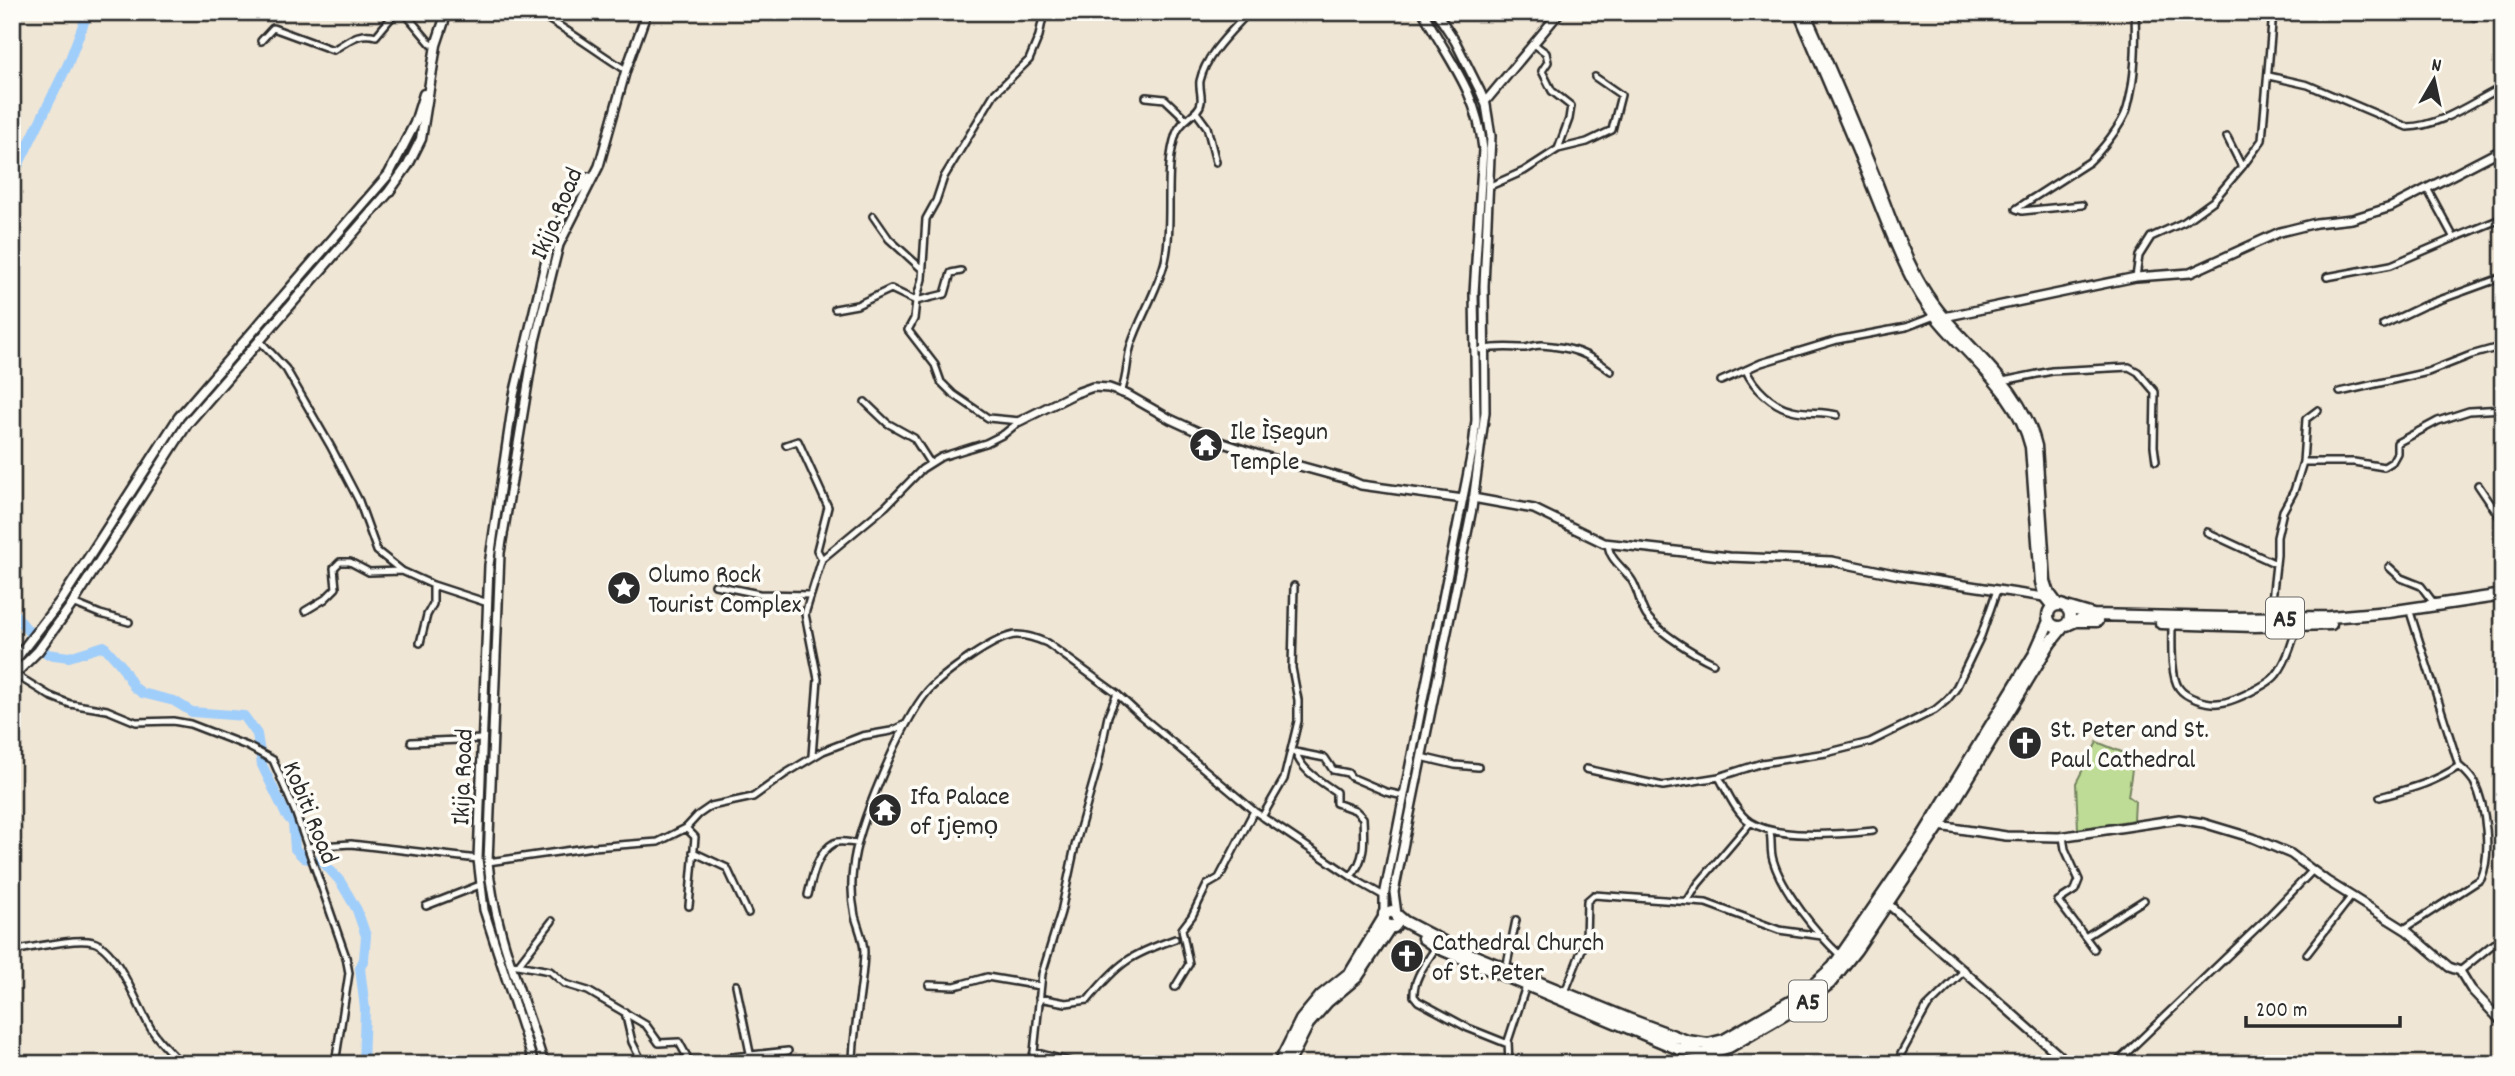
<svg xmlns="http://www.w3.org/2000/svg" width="2515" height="1076" font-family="Dekko,sans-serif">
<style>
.green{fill:#bedc95;stroke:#748460;stroke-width:2}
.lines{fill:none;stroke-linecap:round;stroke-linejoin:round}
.river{stroke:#a0cefb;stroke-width:10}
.street-casing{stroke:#2b2b2b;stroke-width:10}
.secondary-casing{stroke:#2b2b2b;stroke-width:12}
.primary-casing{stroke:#2b2b2b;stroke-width:13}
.highway-casing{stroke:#2b2b2b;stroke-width:15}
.street{stroke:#fdfcf7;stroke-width:5}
.secondary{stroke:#fdfcf7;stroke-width:7}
.primary{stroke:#fdfcf7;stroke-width:8}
.highway{stroke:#fdfcf7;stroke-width:10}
.labels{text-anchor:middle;stroke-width:7;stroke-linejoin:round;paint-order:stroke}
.shield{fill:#fdfcf7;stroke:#6a6a68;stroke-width:2}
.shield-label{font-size:24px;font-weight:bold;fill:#2b2b2b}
.street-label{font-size:26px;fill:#2b2b2b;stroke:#fdfcf7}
.poi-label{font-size:26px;fill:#2b2b2b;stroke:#fdfcf7;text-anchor:start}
</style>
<rect width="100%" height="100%" fill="#f0e6d5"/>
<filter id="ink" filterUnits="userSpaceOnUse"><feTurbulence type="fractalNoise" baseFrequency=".0143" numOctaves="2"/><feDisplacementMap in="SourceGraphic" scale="14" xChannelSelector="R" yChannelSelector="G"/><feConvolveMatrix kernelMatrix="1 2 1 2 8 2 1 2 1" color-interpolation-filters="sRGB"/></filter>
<g filter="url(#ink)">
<!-- green -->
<path class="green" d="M2097 742 2134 757 2128 796 2135 801 2134 820 2078 829 2076 783Z"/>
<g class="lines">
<!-- river -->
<path class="river" d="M12 178 68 64 88 12
M12 611 47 654 69 657 104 646 121 665 134 687 142 693 174 701 192 712 244 716 257 734 262 765 286 815 293 823 295 849 304 858 323 862 340 881 357 910 366 936 364 959 360 968 365 1009 363 1064"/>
<!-- street casing -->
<g class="street-casing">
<path id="street" d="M404 12 431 44
M535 12C567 28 595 51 626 70
M2469 12 2474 17
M261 41 273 28 333 50C348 42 357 31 376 36L396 12
M1534 44 1546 53 1548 62 1542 71 1552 91 1571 106 1569 119 1558 149
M2269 76 2308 85 2407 127C2442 126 2472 102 2503 87
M1146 97 1165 99 1185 118
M1196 112 1207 127 1216 162
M2227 137 2242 167 2262 140 2273 12
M1488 187 1524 171 1558 149 1587 142 1612 130 1621 95 1595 77
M2428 190 2454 238 2503 218
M2082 205 2022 211 2016 209 2089 162C2101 151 2122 125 2127 109 2136 78 2136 44 2135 12
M873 216 889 239 923 270
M2136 277 2139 256 2151 237 2184 222 2213 201 2242 167
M2327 277 2391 265 2454 238
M835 309 857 305 891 289 916 301 945 294 951 273 961 271
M2383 325 2423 306 2503 277
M259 340 286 369 331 447 359 501 377 551 402 571 433 585 488 603
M1481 350C1497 346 1510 348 1525 348 1530 347 1535 345 1541 345 1572 347 1587 353 1611 371
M1746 370C1753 387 1773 406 1792 410 1806 414 1822 411 1837 415
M1721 381 1761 363 1837 340 1906 327 1935 316
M2003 381 2052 371 2129 367 2138 372 2155 392 2154 446 2156 461
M1121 392C1128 376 1126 361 1131 345 1140 317 1157 292 1165 261 1174 221 1163 171 1176 134 1181 118 1200 114 1201 102 1202 95 1199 88 1200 81 1206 54 1232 31 1249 12
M2340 392 2428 372 2471 355 2503 346
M865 402 887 423 914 438 930 463
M1020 421 988 418 953 394 941 382 935 365 908 330 914 319 916 301 922 279 926 219 936 201 944 177 994 94 1029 60 1039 36 1044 12
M786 445 798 441 828 507 817 550 822 559
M2303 462H2354L2384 467 2392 462 2397 453V443L2438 421 2469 411 2503 409
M2478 485 2503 522
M2207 532 2276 564
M1608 543C1609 560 1622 566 1631 579 1639 590 1639 604 1646 615 1658 632 1694 654 1713 663
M2389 567 2401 578 2421 586 2436 606
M715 585 759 594 811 595
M73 603 100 614 129 622
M305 611 325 599 336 588 334 568 340 562H350L369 572 402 571
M2270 618 2277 555V537L2283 511 2294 491 2303 462 2306 419 2318 410
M2172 624C2172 640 2170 676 2179 688 2186 698 2206 704 2218 703 2231 703 2268 685 2276 675 2287 662 2293 641 2297 625
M420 643 427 615 433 604V585
M16 675 50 696 70 704 107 710 136 722 173 721 190 724 247 746 273 760 295 811 346 957 349 973 335 1064
M411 742 483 739
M1295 752 1325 758 1333 770 1348 773 1351 777 1386 792 1404 796
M1296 752C1300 770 1322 782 1336 792V803L1355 810 1363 818C1364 841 1366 859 1351 876
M812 756 818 679 805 614 822 559 886 506 922 469 941 457 986 443 1004 434 1020 421
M1421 757 1455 765 1478 767
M1586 769 1663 786 1719 777 1762 763 1826 753 1870 742 1935 710 1947 700 1955 690 1981 636 1997 590
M1719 777C1727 791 1736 813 1750 822 1778 840 1840 834 1873 831
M2380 797C2409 789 2434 783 2459 766
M1262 817 1284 779 1298 721V700L1292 668 1294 586
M686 828 695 837 689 906
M1770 832C1772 841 1770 851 1773 860 1782 891 1817 934 1841 956
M2063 837 2065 849 2079 880 2075 890 2058 901 2094 949
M307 847 351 844 478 859
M693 852 727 868 748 913
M488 862 593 847 658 842 686 828 698 815 711 806 753 797 785 774 823 751 862 736 891 731 906 724
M808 895C812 878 817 852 834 843 840 840 850 843 857 843
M1688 900 1698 884 1750 823
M426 906 480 885
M2404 929 2481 879C2492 854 2486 806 2474 782 2470 776 2464 770 2459 766L2411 615
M2085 937 2144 900
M1436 947C1427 962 1413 978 1414 996L1418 1001 1468 1028 1508 1044
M12 951C32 948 76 937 93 942 117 948 137 1005 150 1027 158 1041 170 1052 182 1064
M2307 954 2351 897
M512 964 550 971 565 984 588 991 646 1025 659 1043 679 1042 691 1064
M518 965 552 921
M1506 969 1516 920
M2460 971 2503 936
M736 985 750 1053
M929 985 955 986 987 977 1040 986
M1175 987 1189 964 1182 929 1192 916 1207 885 1219 878 1254 811
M1565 992 1586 939 1587 901 1594 895 1706 903 1779 930 1822 936
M1039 998 1066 1003 1088 1000C1119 962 1130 955 1175 939
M625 1012 632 1042 643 1064
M1034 1052 1078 1064
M1901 1054 1927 1007 1965 970
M731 1064 732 1057 788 1051
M853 1064C853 1026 863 989 864 952 864 940 858 927 855 916 852 901 851 883 853 868 856 829 902 721 927 692 941 676 996 635 1017 635 1027 635 1038 639 1047 643L1117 694 1141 716 1254 811 1361 883 1384 896
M1030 1064 1034 1052 1042 974 1061 912 1075 846 1097 769 1108 716 1117 694
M1509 1064 1508 1041 1526 986
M2115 1064 2264 921 2313 870"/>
</g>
<!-- secondary casing -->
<g class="secondary-casing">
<path id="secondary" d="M1485 102 1560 12
M1944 317 2136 277 2190 273 2280 232 2316 223 2352 219 2391 207 2503 149
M1020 421 1076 393 1093 387 1109 388 1128 395 1170 419 1220 442 1256 454 1347 479 1361 485 1463 499
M1473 498 1534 509 1604 543 1729 557 1832 561 1899 575 2044 597
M1939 826 2006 836 2059 837 2179 819 2203 823 2253 838 2291 854 2327 881 2407 931 2449 967 2460 971 2471 989 2503 1023
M1888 904 2069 1064
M1384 914V896L1473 447 1476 420 1474 293 1483 149C1477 91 1449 61 1423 12
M1397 914 1394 892 1472 509 1485 412 1484 286 1491 136 1486 105 1480 91 1455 41 1436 12
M1698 1053 1704 1064
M534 1064 484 910 478 859 489 565 514 395 550 243 570 200 589 177
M544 1064C524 997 494 932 488 862L500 553 535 341 559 245 599 166 626 70 647 12"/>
</g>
<!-- primary casing -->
<g class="primary-casing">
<path id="primary" d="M1798 12C1822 68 1846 124 1869 180 1884 216 1897 254 1916 288 1947 346 2014 380 2030 447L2040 582 2044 597 2052 607
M1805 12C1830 67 1854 123 1876 179 1890 215 1903 254 1923 287 1956 343 2021 379 2037 446L2046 581 2050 593 2059 605
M12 664 62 599 179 417 389 174 415 123 424 94
M12 677 38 651 73 603 187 424 388 193 408 165 421 139 436 45 447 12"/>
</g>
<!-- highway casing -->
<g class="highway-casing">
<path id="highway" d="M2048 616a11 11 0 1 1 22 0a11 11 0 1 1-22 0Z
M2066 607 2093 615 2227 618 2330 617 2389 612 2503 595
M2161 623 2254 626 2331 624
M2067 625 2076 621H2097
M1398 916V922L1394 927 1384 924V914L1392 911 1405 922 1455 948 1628 1019 1687 1041 1708 1044 1724 1040 1802 995 1833 967 1921 839 2034 655 2049 621
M1423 938 1436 947 1679 1049 1704 1054 1729 1047 1803 1004 1830 983 1856 950 1939 826 2050 643 2063 627
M1279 1064 1301 1020 1321 996 1351 972 1383 919
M1288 1064 1308 1024 1327 1002 1357 977 1390 927"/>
</g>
<!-- street -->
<use href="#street" class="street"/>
<!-- secondary -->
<use href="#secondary" class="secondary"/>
<!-- primary -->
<use href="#primary" class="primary"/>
<!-- highway -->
<use href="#highway" class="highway"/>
</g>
</g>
<!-- icons -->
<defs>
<g id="temple-disc" transform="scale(1.75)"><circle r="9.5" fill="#2b2b2b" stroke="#fdfcf7"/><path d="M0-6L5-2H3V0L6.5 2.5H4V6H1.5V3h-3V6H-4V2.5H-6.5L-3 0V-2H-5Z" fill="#fff"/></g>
<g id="sight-disc" transform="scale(1.75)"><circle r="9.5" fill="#2b2b2b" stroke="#fdfcf7"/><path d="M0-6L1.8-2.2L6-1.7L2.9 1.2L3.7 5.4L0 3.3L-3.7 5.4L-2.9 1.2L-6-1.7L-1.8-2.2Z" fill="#fff"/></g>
<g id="church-disc" transform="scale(1.75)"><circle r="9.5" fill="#2b2b2b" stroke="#fdfcf7"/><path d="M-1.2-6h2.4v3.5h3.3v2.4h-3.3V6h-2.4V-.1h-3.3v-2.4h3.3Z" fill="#fff"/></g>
</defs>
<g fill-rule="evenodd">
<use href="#temple-disc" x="1206" y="445"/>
<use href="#sight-disc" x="624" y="588"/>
<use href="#church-disc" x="2025" y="743"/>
<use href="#temple-disc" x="885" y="810"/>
<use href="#church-disc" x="1407" y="956"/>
</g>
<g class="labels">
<!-- shield labels -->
<g class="shield">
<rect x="2266" y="597.5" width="38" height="41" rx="5"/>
<rect x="1789" y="980.5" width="38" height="41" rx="5"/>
</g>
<g class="shield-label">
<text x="2285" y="626">A5</text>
<text x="1808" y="1009">A5</text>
</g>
<!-- street labels -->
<g class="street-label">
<text transform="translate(555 213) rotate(-67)" y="9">Ikija Road</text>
<text transform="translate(461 777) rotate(-88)" y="9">Ikija Road</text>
<text transform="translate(312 812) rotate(68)" y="9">Kobiti Road</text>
</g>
<!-- poi labels -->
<g class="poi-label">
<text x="1230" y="439">Ile Ìṣegun<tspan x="1230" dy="30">Temple</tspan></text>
<text x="648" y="582">Olumo Rock<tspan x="648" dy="30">Tourist Complex</tspan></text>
<text x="2050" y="737">St. Peter and St.<tspan x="2050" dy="30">Paul Cathedral</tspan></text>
<text x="910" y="804">Ifa Palace<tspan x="910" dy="30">of Ijẹmọ</tspan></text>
<text x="1432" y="950">Cathedral Church<tspan x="1432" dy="30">of St. Peter</tspan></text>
</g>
</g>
<!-- margin -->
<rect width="2515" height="1076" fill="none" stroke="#fdfcf7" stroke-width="42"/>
<rect x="21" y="21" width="2473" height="1034" fill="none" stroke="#2b2b2b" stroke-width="2.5" filter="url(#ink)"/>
<!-- north arrow -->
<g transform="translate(2434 80) rotate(9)" stroke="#fdfcf7" stroke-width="5" paint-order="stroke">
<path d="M0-5L12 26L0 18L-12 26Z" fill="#2b2b2b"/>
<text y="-10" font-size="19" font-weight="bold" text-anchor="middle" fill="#2b2b2b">N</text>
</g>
<!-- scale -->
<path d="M2246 1016v10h154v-10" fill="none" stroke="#2b2b2b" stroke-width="3.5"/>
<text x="2256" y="1016" font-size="21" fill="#2b2b2b" stroke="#fdfcf7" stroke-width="5" paint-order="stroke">200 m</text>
</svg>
